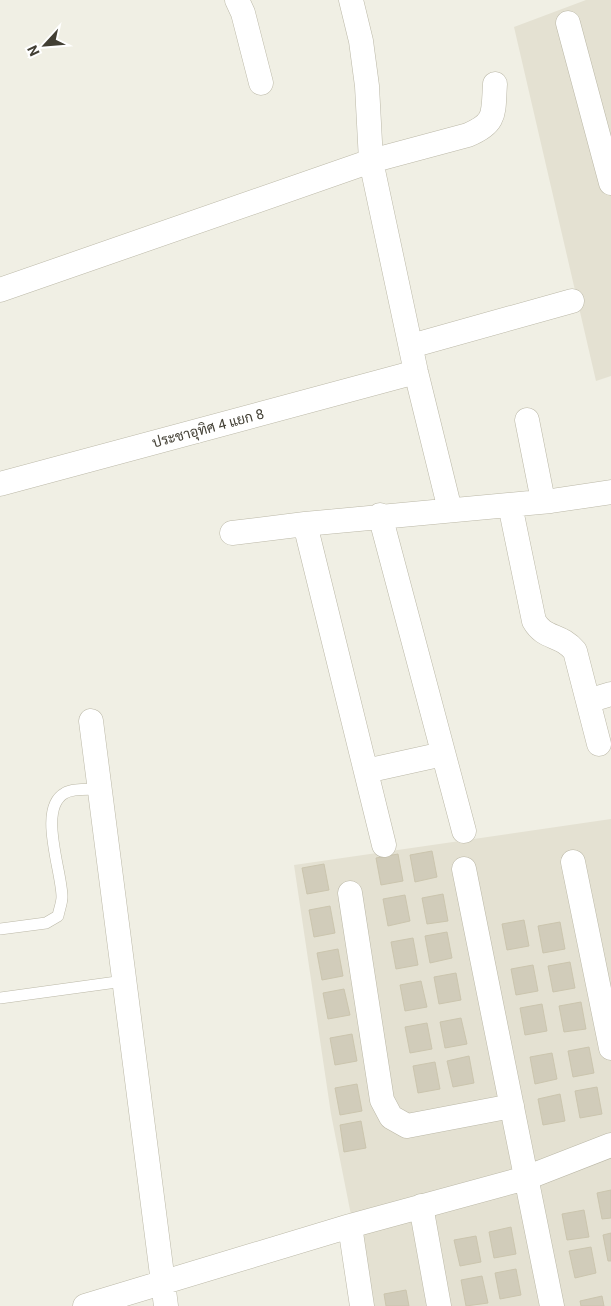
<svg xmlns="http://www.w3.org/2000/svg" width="611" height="1306" font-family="Roboto,Sarabun,sans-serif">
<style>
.residential{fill:#e4e1d2}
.building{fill:#d1ccba;stroke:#cbc5ae}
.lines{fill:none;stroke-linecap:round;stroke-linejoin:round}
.lane-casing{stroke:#bbb8a7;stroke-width:12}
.street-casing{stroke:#bbb8a7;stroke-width:25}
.lane{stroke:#fff;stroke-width:11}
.street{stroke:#fff;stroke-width:24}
.labels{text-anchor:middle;stroke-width:4.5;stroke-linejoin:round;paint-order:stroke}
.street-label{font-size:14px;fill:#423f34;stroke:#fff}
</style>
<rect width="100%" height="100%" fill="#f0efe4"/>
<!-- residential -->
<path class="residential" d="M586 0H611V376L596 381 514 27Z
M611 819V1306H369L331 1114 294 865Z"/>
<!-- building -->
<path class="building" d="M432 851 437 877 415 882 410 855Z
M398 854 403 881 381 885 376 858Z
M324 864 329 890 307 894 302 868Z
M443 894 448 921 427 924 422 898Z
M405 895 410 921 388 926 383 899Z
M330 906 335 933 314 937 309 910Z
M524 920 529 946 507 950 502 924Z
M560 922 565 949 543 953 538 926Z
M447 932 452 958 430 963 425 936Z
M413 938 418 965 396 969 391 942Z
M338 949 343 976 322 980 317 953Z
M570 962 575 988 553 992 548 966Z
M533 965 538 991 516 995 511 969Z
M456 973 461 1000 439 1004 434 977Z
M421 981 427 1007 405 1011 400 985Z
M344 989 350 1015 328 1019 323 993Z
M581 1002 586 1029 564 1032 559 1006Z
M542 1004 547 1031 525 1035 520 1008Z
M461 1018 467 1044 445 1048 440 1022Z
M427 1023 432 1049 410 1053 405 1027Z
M352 1034 357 1061 335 1065 330 1038Z
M589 1047 594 1073 573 1077 568 1051Z
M552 1053 557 1079 535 1084 530 1057Z
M469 1056 474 1083 453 1087 447 1061Z
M435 1062 440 1089 418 1093 413 1066Z
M357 1084 362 1111 340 1115 335 1088Z
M597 1087 602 1114 580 1118 575 1091Z
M560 1094 565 1121 543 1125 538 1099Z
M361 1121 366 1148 344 1152 340 1125Z
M611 1190V1218L602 1219 597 1193Z
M584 1210 589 1237 567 1240 562 1214Z
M511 1227 516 1254 494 1258 489 1232Z
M611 1233V1261H608L603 1235Z
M476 1236 481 1262 460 1266 454 1240Z
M591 1247 596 1273 575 1278 569 1251Z
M516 1269 521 1295 500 1299 495 1273Z
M482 1276 488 1303 466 1306 461 1280Z
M406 1290 409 1306H386L384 1294Z
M602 1296 604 1306H581L580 1301Z"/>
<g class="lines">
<!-- lane casing -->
<g class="lane-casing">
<path id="lane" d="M0 929 46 923 58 916C59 910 62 903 62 897 62 871 37 808 65 793 73 788 90 790 100 789
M0 998 124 981"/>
</g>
<!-- street casing -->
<g class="street-casing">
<path id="street" d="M237 0 243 13 261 83
M351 0 361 41 367 86 371 161 416 372 450 510
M568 23 611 183
M0 290 371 161 468 135C497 123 493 113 495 84
M411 346 572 301
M527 420 543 501
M0 484 416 372
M510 505 534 621C545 640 560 633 575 651L599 744
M380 515 464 831
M232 533 305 524
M588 701 611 694
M91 721 166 1306
M366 771 443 754
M384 845 305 524 551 501 611 492
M573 862 611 1048
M464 869 552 1306
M350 893 382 1100 391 1117 407 1126 512 1106
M421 1206 439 1306
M350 1226 526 1178 611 1145
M85 1306 350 1226 362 1306"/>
</g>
<!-- lane -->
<use href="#lane" class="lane"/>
<!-- street -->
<use href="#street" class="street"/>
</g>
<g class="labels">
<!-- street labels -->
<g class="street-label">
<text transform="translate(208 428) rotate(-15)" y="5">ประชาอุทิศ 4 แยก 8</text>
</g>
</g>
<!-- north arrow -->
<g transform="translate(45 45) rotate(244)" stroke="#ffffff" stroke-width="4" paint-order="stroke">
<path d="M0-4L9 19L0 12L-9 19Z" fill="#423f34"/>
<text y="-8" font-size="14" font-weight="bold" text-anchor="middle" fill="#423f34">N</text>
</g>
</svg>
